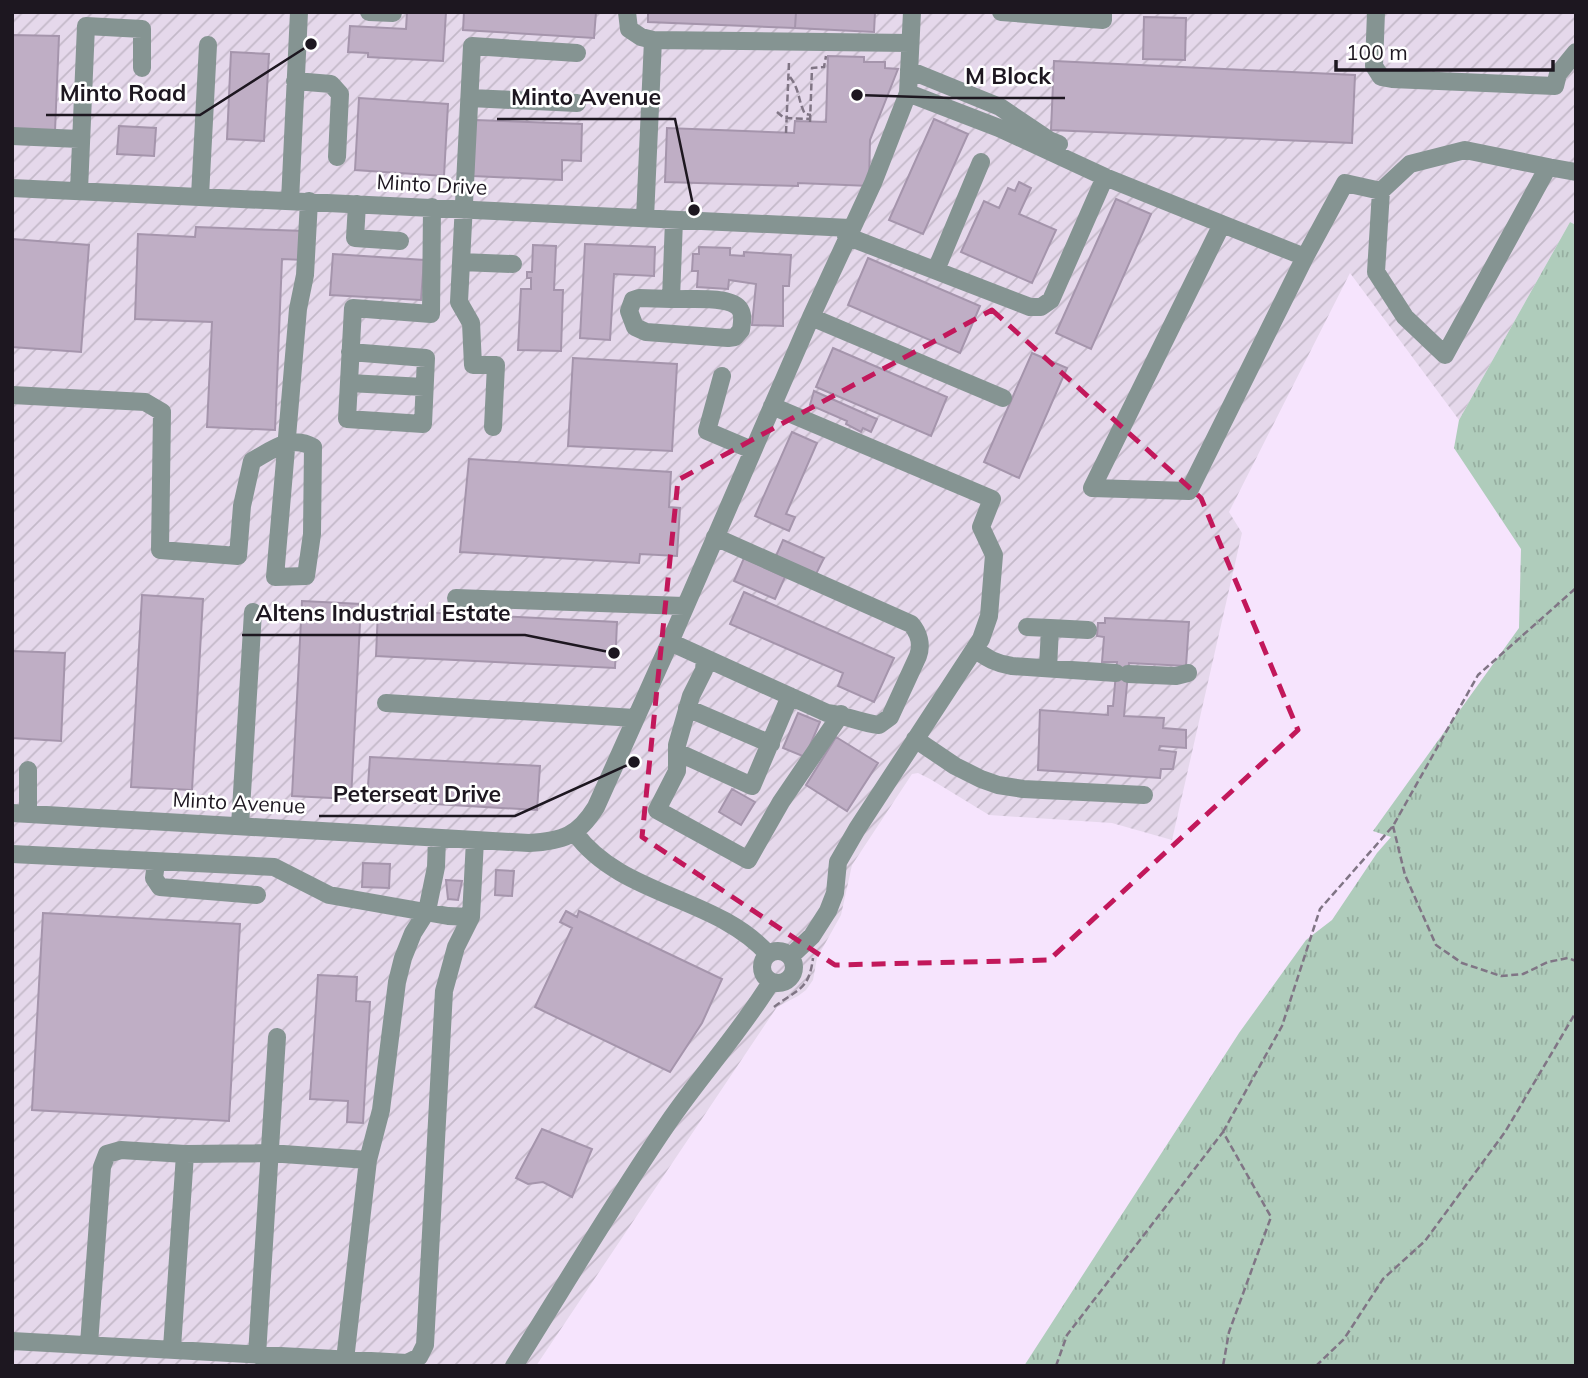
<svg xmlns="http://www.w3.org/2000/svg" width="1588" height="1378" font-family="Mulish,sans-serif">
<style>
.industrial{fill:url(#industrial-furrows)}
.grass{fill:url(#grass-tufts)}
.building{fill:#bfaec5;stroke:#a595ac;stroke-width:2}
.lines{fill:none;stroke-linecap:round;stroke-linejoin:round}
.path{stroke:#807585;stroke-width:2.5;stroke-dasharray:7 3.5;stroke-linecap:butt}
.minor{stroke:#859492;stroke-width:18}
.marked{fill:none;stroke:#c2185b;stroke-width:5;stroke-dasharray:14 9;stroke-linejoin:round}
.labels{text-anchor:middle;stroke-width:5;stroke-linejoin:round;paint-order:stroke}
.street-label{font-size:21px;fill:#1d1720;stroke:#fff}
.leader{fill:none;stroke:#1d1720;stroke-width:2.5}
.callout-dot{fill:#1d1720;stroke:#fff;stroke-width:2.5}
.callout-label{font-size:23px;text-anchor:middle;font-weight:bold;fill:#1d1720;stroke:#fff;stroke-width:5;stroke-linejoin:round;paint-order:stroke}
</style>
<defs>
<pattern id="industrial-furrows" width="10" height="10" patternUnits="userSpaceOnUse" patternTransform="scale(1.75)"><rect width="10" height="10" fill="#e5d8eb"/><path d="M-1 1l2-2M0 10L10 0M9 11l2-2" fill="none" stroke="#c4b9c9"/></pattern>
<pattern id="grass-tufts" width="24" height="20" patternUnits="userSpaceOnUse" patternTransform="scale(1.75)"><rect width="24" height="20" fill="#afccbb"/><path d="M3 7l-1-3M5 7V3M7 7l1-3M15 17l-1-3M17 17v-4M19 17l1-3" fill="none" stroke="#96aea0"/></pattern>
</defs>
<rect width="100%" height="100%" fill="#f6e4fd"/>
<!-- industrial -->
<path class="industrial" d="M12 12H1576V225L1570 222 1459 420 1350 273 1229 512 1242 533 1172 840 1112 823 989 815 930 779 918 773 912 774 852 865 841 915 817 958 813 980 806 990 798 996 777 1007 536 1366H12Z"/>
<!-- grass -->
<path class="grass" d="M1570 222 1576 225V1366H1024L1239 1033 1306 940 1332 920 1377 853 1391 837 1373 831 1519 628 1521 549 1454 448 1459 420Z"/>
<!-- building -->
<path class="building" d="M407 12H446L443 61 368 57V53L348 52 350 26 406 29Z
M464 12H596L594 38 463 30Z
M648 12H796L795 28 648 22Z
M796 12H875L874 32 795 28Z
M1144 17 1186 18 1185 60 1143 59Z
M12 35 59 36 55 131 12 129Z
M231 52 269 54 264 141 227 139Z
M828 56 864 57V62H885V68L898 69 870 140 869 186 798 183V186L665 182 667 128 794 133 795 121 826 122Z
M1054 61 1355 75 1352 143 1051 130Z
M359 98 448 104 444 176 355 170Z
M934 119 968 134 923 234 889 220Z
M475 120 582 124 581 161 562 160V180L473 176Z
M119 126 156 128 154 156 117 154Z
M1019 182 1031 188 1019 214 1056 230 1032 283 961 252 984 201 999 208 1008 188 1015 191Z
M1116 199 1151 214 1091 349 1056 333Z
M196 227 305 231 304 260 282 259 275 430 207 427 212 322 135 319 138 234 195 237Z
M12 239 89 245 81 352 12 347Z
M585 244 655 247 654 276 614 274 610 340 580 338Z
M533 245 556 246 554 290H563L561 351 518 350 521 289H531V278H527V272H532Z
M699 247 730 248V255L744 256V252L791 255 789 286H783V326L752 325 756 284 729 280 728 289 697 287 698 271H692L693 254H699Z
M333 254 424 260 421 300 330 295Z
M868 258 980 306 960 353 848 305Z
M833 348 947 397 931 436 816 387Z
M1032 353 1067 368 1019 478 984 462Z
M573 358 677 364 672 451 568 446Z
M814 391 877 419 871 432 863 428 861 432 846 424 847 421 810 405Z
M792 432 817 443 786 514 795 517 789 531 755 516Z
M469 459 671 472 669 507 680 508 677 556 640 554 639 563 460 552Z
M783 540 824 558 816 574 776 556Z
M744 558 785 577 775 599 734 581Z
M744 592 894 658 874 702 838 686 843 673 730 624Z
M142 595 203 599 192 790 131 787Z
M302 601 361 604 351 799 292 796Z
M378 610 617 622 615 668 376 656Z
M1105 618 1189 622 1186 666 1129 663 1124 716 1164 718 1163 728 1186 730V748L1160 746 1159 750 1176 752 1173 769H1161L1160 778 1038 770 1040 710 1108 715V706H1113L1117 662H1102L1104 637 1097 636 1098 623H1105Z
M12 651 65 653 61 741 12 738Z
M798 713 820 722 805 757 783 748Z
M836 737 878 763 847 811 806 785Z
M370 757 540 766 537 810 367 800Z
M732 789 755 802 741 825 719 812Z
M363 863 390 864 389 888 362 887Z
M496 870 514 871 512 896 495 895Z
M446 880 462 881 458 900 448 899Z
M566 911 577 917 579 911 722 979 702 1023 670 1072 535 1007 572 928 560 922Z
M43 913 240 924 229 1121 32 1110Z
M318 975 357 977 356 1001 370 1002 363 1123 347 1122 348 1101 310 1099Z
M542 1129 592 1149 572 1197 543 1182 528 1184 516 1178Z"/>
<g class="lines">
<!-- path -->
<path class="path" d="M790 77C800 90 798 101 805 114L811 115
M777 112 784 118 810 119
M810 122 812 68 824 67 826 56
M786 133 789 62
M1393 826 1405 875 1436 945 1462 963 1501 976 1523 974 1548 962 1568 958 1576 961
M774 1007C797 989 809 991 813 958
M1223 1132 1282 1026 1320 909 1393 826 1478 675 1576 588
M1056 1366 1067 1335 1223 1132 1271 1217 1229 1332 1223 1366
M1316 1366 1344 1339 1383 1279 1425 1241 1505 1132 1576 1012"/>
<!-- minor -->
<path class="minor" d="M369 12 393 13
M627 12 629 29 641 37 653 40 645 218
M1001 12 1103 20V12
M1376 12 1374 66 1381 77 1392 79 1555 86 1558 74 1576 52
M653 40 910 43
M909 70 1000 107 1049 140 1059 144
M295 81 331 84 340 94 337 157
M908 93 999 128 1105 177 1222 224 1092 488 1189 491 1305 257 1222 224
M470 98 577 103
M12 136 79 139
M1548 167 1576 172
M12 188 850 228
M79 190 86 26 142 29V68
M200 196 208 45
M290 201 299 12
M357 204 355 238 400 241
M846 236 1030 307H1041L1051 300 1105 177
M1305 257 1345 183 1381 191 1376 272 1405 317 1445 355 1548 167 1465 150 1410 164 1381 191
M461 262 513 264
M936 270 981 162
M671 299C687 300 728 295 739 308 744 314 742 323 741 330L735 337 728 338 646 332 635 327 629 311 633 300 639 298 671 299 674 220
M811 317 1003 398
M350 352 426 358 423 424 347 419 353 308 431 314 432 207
M722 376 707 431 752 450
M349 383 424 387
M12 395 145 402 162 412 160 550 238 556 242 506 252 461C272 450 291 434 313 447L312 534 306 576 275 577 298 309 305 275 309 201
M772 406 992 499 981 527 994 555 989 616 981 639 857 829 838 862 835 893 828 911 812 936 791 956
M493 427 496 365H473L471 323 459 302 472 46 577 53
M456 598 684 606
M1027 627 1050 628 1048 668
M1050 628 1088 630
M670 642 827 713C845 715 861 723 879 725L890 717 918 656C922 645 919 633 911 624L715 537
M975 648C984 658 999 664 1012 666L1116 673
M705 658 704 670 691 696 677 745V771L657 810 748 860 781 802 841 714
M1128 674 1176 676 1188 673
M386 703 635 718
M687 708 771 744
M915 739 955 766 981 779 998 785 1023 789 1144 795
M677 752 752 786 790 696
M12 813 529 843C563 841 578 836 596 807L670 642 811 317 873 183 908 93 912 12
M28 813V770
M240 826 253 612
M575 833C622 897 716 896 768 954
M12 854 274 867 329 895 448 916 471 917
M156 863 154 878 160 887 257 895
M762 967a16 16 0 1 1 32 0a16 16 0 1 1-32 0Z
M12 1341 407 1363 419 1357 425 1345 444 991 456 947 471 917 475 840
M89 1344 102 1167 107 1154 121 1150 185 1154 269 1153 368 1160 381 1110 397 982 403 958 413 933 427 911 436 867 437 838
M172 1348 185 1154
M257 1355 277 1037
M345 1360 368 1160
M514 1366C565 1285 614 1202 668 1123 701 1075 741 1031 771 982"/>
</g>
<!-- marked area -->
<path class="marked" d="M992 310 1201 498 1298 730 1049 960 835 965 642 837 678 480Z"/>
<g class="labels">
<!-- street labels -->
<g class="street-label">
<text transform="translate(432 185) rotate(3)" y="7">Minto Drive</text>
<text transform="translate(239 803) rotate(3)" y="7">Minto Avenue</text>
</g>
</g>
<!-- callouts -->
<path class="leader" d="M857 95L951 98H1065M311 44L200 115H46M694 210L675 119H497M614 653L525 635H242M634 762L515 816H319"/>
<g class="callout-dot">
<circle cx="857" cy="95" r="7"/>
<circle cx="311" cy="44" r="7"/>
<circle cx="694" cy="210" r="7"/>
<circle cx="614" cy="653" r="7"/>
<circle cx="634" cy="762" r="7"/>
</g>
<g class="callout-label">
<text x="1008" y="84">M Block</text>
<text x="123" y="101">Minto Road</text>
<text x="586" y="105">Minto Avenue</text>
<text x="383" y="621">Altens Industrial Estate</text>
<text x="417" y="802">Peterseat Drive</text>
</g>
<!-- border -->
<rect width="1588" height="1378" fill="none" stroke="#1d1720" stroke-width="28"/>
<!-- scale -->
<path d="M1336 60v10h217v-10" fill="none" stroke="#1d1720" stroke-width="3.5"/>
<text x="1346" y="60" font-size="21" fill="#1d1720" stroke="#ffffff" stroke-width="5" paint-order="stroke">100 m</text>
</svg>
